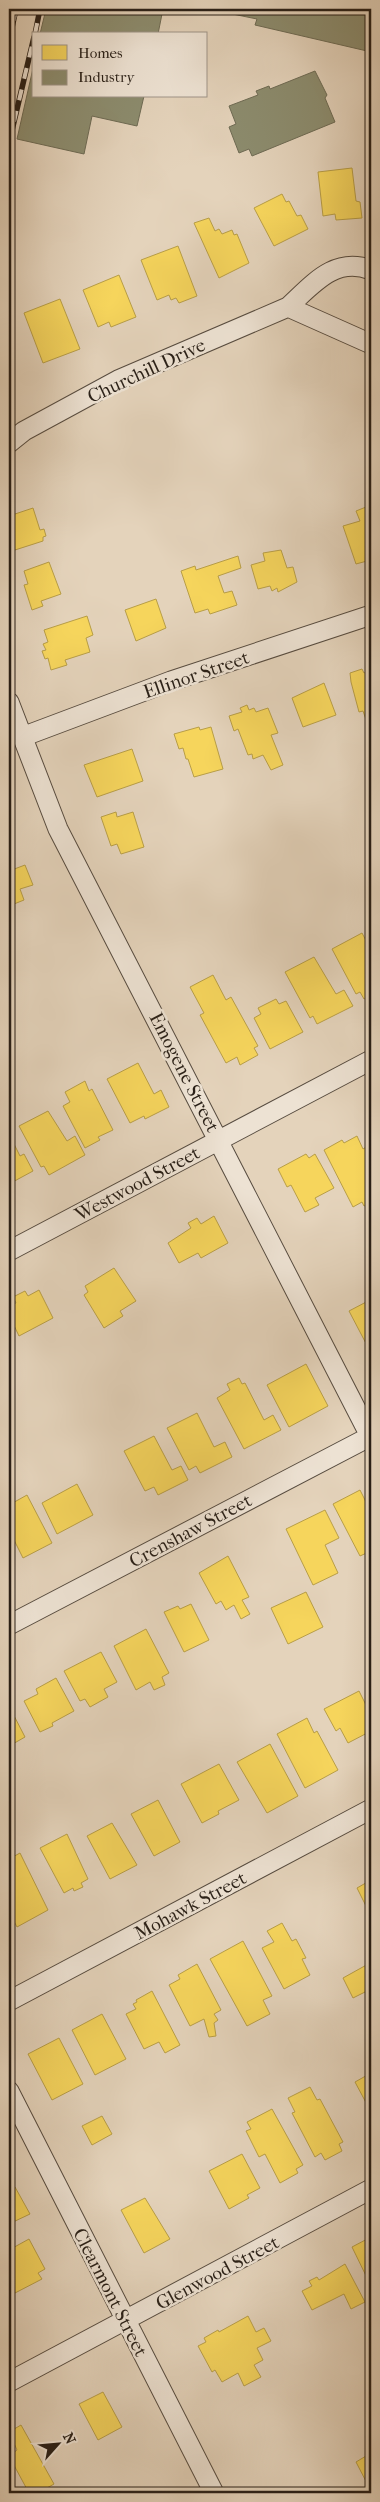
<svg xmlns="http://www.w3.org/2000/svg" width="380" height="2502" font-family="'IM FELL French Canon',serif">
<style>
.homes{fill:#f6d55c;stroke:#b89e47}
.industry{fill:#8c8c6e;stroke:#6e6b54}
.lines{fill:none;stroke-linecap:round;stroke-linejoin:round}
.street-casing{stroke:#574c40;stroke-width:21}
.street{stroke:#ede2d3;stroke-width:19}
.rail-casing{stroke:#281f17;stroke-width:5.5}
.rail{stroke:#ede2d3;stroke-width:4;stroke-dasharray:11;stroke-linecap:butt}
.labels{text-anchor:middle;stroke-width:5;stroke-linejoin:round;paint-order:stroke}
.street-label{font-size:19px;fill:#281f17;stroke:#ede2d3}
</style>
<rect width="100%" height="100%" fill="#e4d3bb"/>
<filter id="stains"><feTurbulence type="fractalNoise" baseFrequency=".004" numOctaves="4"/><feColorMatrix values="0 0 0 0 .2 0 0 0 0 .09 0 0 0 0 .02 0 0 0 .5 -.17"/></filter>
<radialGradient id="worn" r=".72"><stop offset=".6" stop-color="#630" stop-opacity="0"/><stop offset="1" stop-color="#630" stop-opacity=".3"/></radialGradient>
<!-- homes -->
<path class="homes" d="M352 168 356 201 360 202 362 218 336 220 335 214 323 216 318 172Z
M282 194 286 202 289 201 297 216 301 215 308 229 274 246 254 208Z
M209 218 215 231 219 229 222 234 232 230 234 235 237 234 249 263 219 278 194 223Z
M178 246 197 296 179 303 176 298 171 300 169 295 157 300 141 260Z
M119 275 136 317 111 327 109 322 98 327 83 290Z
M60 299 80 349 43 363 24 313Z
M366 507 371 516V563L367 564V561L356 564 343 526 360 521 356 511Z
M33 508 40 530 44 529 46 536 43 537V541L15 550 9 532V516Z
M281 550 287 568 293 567 297 582 278 592 277 588 272 591 270 586 258 589 251 565 265 561 263 553Z
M238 556 241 568 218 576 224 593 232 591 237 605 210 614 208 609 195 613 181 571 195 566 196 570Z
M49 562 61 594 41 601 43 606 32 610 24 585 28 584 24 571Z
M156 599 166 628 136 641 125 610Z
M87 616 93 635 86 638 90 652 65 660 67 665 51 670 48 658 45 659 42 651 46 650 43 644 48 642 44 630Z
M362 669 364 673 371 670V734L363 711 359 712 351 682 350 673Z
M324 683 336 715 303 727 292 698Z
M247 705 249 710 254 708 256 712 268 708 278 733 271 735 283 765 271 770 263 755 253 759 252 754 248 755 238 729 234 731 229 716 242 712 240 708Z
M199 727 200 730 211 727 223 769 194 777 188 759H186L183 748 179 749 174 734Z
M132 749 143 781 97 797 84 765Z
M116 812 117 817 133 812 144 847 121 854 117 844 111 846 101 817Z
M25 865 33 885 20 889 24 900 9 906V871Z
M362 933 371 950V995L364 999 360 992 356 994 332 949Z
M314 957 336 994 344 990 353 1006 317 1024 313 1016 310 1018 285 972Z
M213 975 226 1000 231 997 258 1046 254 1048 258 1055 240 1065 237 1057 226 1063 200 1015 204 1013 190 987Z
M276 999 279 1004 286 1001 303 1032 270 1049 254 1018 261 1014 258 1008Z
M138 1063 154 1094 161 1090 169 1107 145 1119 144 1116 130 1123 107 1079Z
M85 1081 89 1091 92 1089 113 1130 98 1137 100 1140 85 1148 63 1106 70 1102 65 1092Z
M48 1111 67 1141 75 1136 85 1155 49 1175 44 1166 41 1167 19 1126Z
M9 1134 20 1156 24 1154 33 1171 9 1184Z
M357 1136 363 1149 371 1144V1203L364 1206 362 1202 353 1207 324 1150 342 1140 344 1143Z
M306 1154 309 1158 315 1154 334 1188 315 1198 319 1205 305 1212 291 1185 287 1187 278 1169Z
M214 1216 228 1243 201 1258 198 1253 179 1263 168 1243 191 1228 188 1223 197 1218 201 1224Z
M114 1268 136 1301 120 1311 123 1316 104 1328 84 1295 88 1292 85 1286Z
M39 1290 53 1318 19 1336 9 1315V1306L16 1303 13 1297 25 1291 28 1296Z
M370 1300 371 1302V1353L349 1311Z
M306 1364 328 1406 289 1427 267 1385Z
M239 1378 242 1384 245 1383 264 1420 273 1415 281 1430 244 1449 217 1398 230 1390 227 1384Z
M197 1413 214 1447 225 1442 232 1457 200 1473 196 1466 189 1470 167 1428Z
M154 1436 172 1470 181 1466 188 1480 158 1495 154 1487 145 1491 124 1451Z
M77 1484 93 1515 57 1534 42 1503Z
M360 1490 371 1512V1551L360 1556 333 1504Z
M27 1495 52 1543 23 1558 9 1530V1505Z
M325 1510 339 1538 325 1545 338 1573 313 1585 286 1529Z
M228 1556 249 1597 242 1600 250 1614 241 1619 234 1605 226 1610 221 1601 216 1604 199 1573Z
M306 1592 323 1627 288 1644 271 1608Z
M191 1604 209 1640 184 1652 164 1612 178 1606 180 1609Z
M146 1629 169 1673 162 1677 165 1685 154 1690 150 1682 136 1690 114 1646Z
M101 1652 117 1682 104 1689 108 1697 90 1707 85 1699 80 1701 64 1671Z
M56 1678 74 1711 52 1723 53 1726 40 1732 24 1701 38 1694 36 1689Z
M359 1691 371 1715V1731L348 1743 340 1728 336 1731 324 1709Z
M9 1706 25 1737 11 1745 9 1739Z
M307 1718 314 1733 317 1731 338 1770 305 1788 277 1734Z
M270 1744 298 1796 267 1813 237 1762Z
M219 1764 239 1800 218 1811 219 1814 202 1823 181 1784Z
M158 1800 180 1842 154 1856 131 1814Z
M112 1823 137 1865 110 1879 87 1836Z
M67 1834 88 1879 81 1883 83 1887 74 1891 73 1888 64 1893 40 1848Z
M20 1853 48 1910 17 1927 9 1912V1859Z
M371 1880V1916L357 1888Z
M282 1923 292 1941 296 1939 306 1958 302 1959 310 1975 284 1989 262 1948 274 1942 267 1931Z
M243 1941 272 1996 263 2000 270 2014 247 2026 210 1959Z
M370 1963 371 1989 353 1998 343 1978Z
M197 1964 221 2010 214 2014 218 2020 214 2023 216 2036 209 2037 204 2019 190 2026 169 1985 180 1979 178 1975Z
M152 1991 180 2045 165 2053 159 2042 144 2049 126 2014 136 2009 133 2004 137 2002 136 2000Z
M102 2014 126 2059 95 2075 72 2030Z
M59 2038 83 2084 52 2100 28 2054Z
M371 2073V2112L355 2082Z
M310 2087 317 2100 320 2099 343 2142 339 2144 342 2151 325 2160 321 2153 315 2157 292 2113 295 2112 288 2098Z
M272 2109 303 2165 296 2169 298 2173 280 2183 265 2154 259 2157 246 2131 251 2129 247 2122Z
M102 2116 112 2134 92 2145 82 2126Z
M242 2154 260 2188 247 2195 249 2198 229 2209 209 2171Z
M15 2187 30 2214 11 2223 9 2219V2190Z
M145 2198 170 2239 144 2253 121 2210Z
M371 2237V2286L352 2247Z
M29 2239 45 2269 38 2273 42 2279 15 2293 11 2285 9 2287V2250Z
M345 2264 365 2302 351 2309 344 2294 312 2310 302 2291 312 2286 309 2281 317 2277 319 2280Z
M248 2316 256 2332 264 2328 271 2341 257 2348 263 2360 254 2365 261 2377 244 2386 238 2373 222 2382 215 2370 212 2372 198 2346 206 2342 204 2338 218 2330 219 2332Z
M103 2392 122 2427 98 2440 79 2404Z
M21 2425 54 2484 38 2493H29L9 2456 17 2450 9 2432Z
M371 2453V2491L356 2462Z"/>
<!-- industry -->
<path class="industry" d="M46 9H163L158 34H40Z
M164 9H189L188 14Z
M208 9H371V55L366 54 367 51 255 25 257 19Z
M34 64V96H144L137 126 92 116 84 154 17 139Z
M315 71 327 95 325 98 335 122 252 156 249 149 239 153 229 127 236 124 229 106 258 95 256 91 269 86 270 89Z"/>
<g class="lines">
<!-- street casing -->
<g class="street-casing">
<path id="street" d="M288 307C313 284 335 256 371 270
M9 443 24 431 118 380 288 307 371 344
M9 702 58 829 371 1438
M22 737 171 681 371 615
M9 1251 371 1060
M9 1625 371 1436
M9 2001 371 1809
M9 2091 214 2493
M9 2382 371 2189"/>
</g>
<!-- street -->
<use href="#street" class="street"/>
<!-- rail casing -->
<g class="rail-casing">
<path id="rail" d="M35 34 40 9
M9 42 16 9
M9 143 34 37"/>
</g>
<!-- rail -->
<use href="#rail" class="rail"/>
</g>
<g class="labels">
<!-- street labels -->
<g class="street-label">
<text transform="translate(146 370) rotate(-25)" y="7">Churchill Drive</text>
<text transform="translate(196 674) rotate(-19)" y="7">Ellinor Street</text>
<text transform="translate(185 1072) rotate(63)" y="7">Emogene Street</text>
<text transform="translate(137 1183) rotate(-28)" y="7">Westwood Street</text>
<text transform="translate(190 1530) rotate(-28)" y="7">Crenshaw Street</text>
<text transform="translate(190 1905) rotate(-28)" y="7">Mohawk Street</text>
<text transform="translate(217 2272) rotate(-28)" y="7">Glenwood Street</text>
<text transform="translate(111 2292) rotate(63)" y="7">Clearmont Street</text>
</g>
</g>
<!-- margin -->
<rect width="380" height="2502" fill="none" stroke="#e4d3bb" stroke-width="30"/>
<rect x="10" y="10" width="360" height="2482" fill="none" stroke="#281f17" stroke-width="2.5"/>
<rect x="15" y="15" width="350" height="2472" fill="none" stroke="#281f17"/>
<!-- legend -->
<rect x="32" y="32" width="175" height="65" fill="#ede2d3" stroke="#9e9488"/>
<rect x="42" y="45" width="25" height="15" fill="#f6d55c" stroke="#9e9488"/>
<text x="78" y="58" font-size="15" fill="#281f17">Homes</text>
<rect x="42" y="70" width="25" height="15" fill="#8c8c6e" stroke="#9e9488"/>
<text x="78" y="82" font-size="15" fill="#281f17">Industry</text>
<!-- north arrow -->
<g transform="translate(58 2444) rotate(63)" stroke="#ede2d3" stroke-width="4" paint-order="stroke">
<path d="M0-4L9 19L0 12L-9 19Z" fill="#281f17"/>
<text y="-8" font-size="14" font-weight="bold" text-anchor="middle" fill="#281f17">N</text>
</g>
<rect width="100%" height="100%" filter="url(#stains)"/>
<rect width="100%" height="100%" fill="url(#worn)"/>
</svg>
